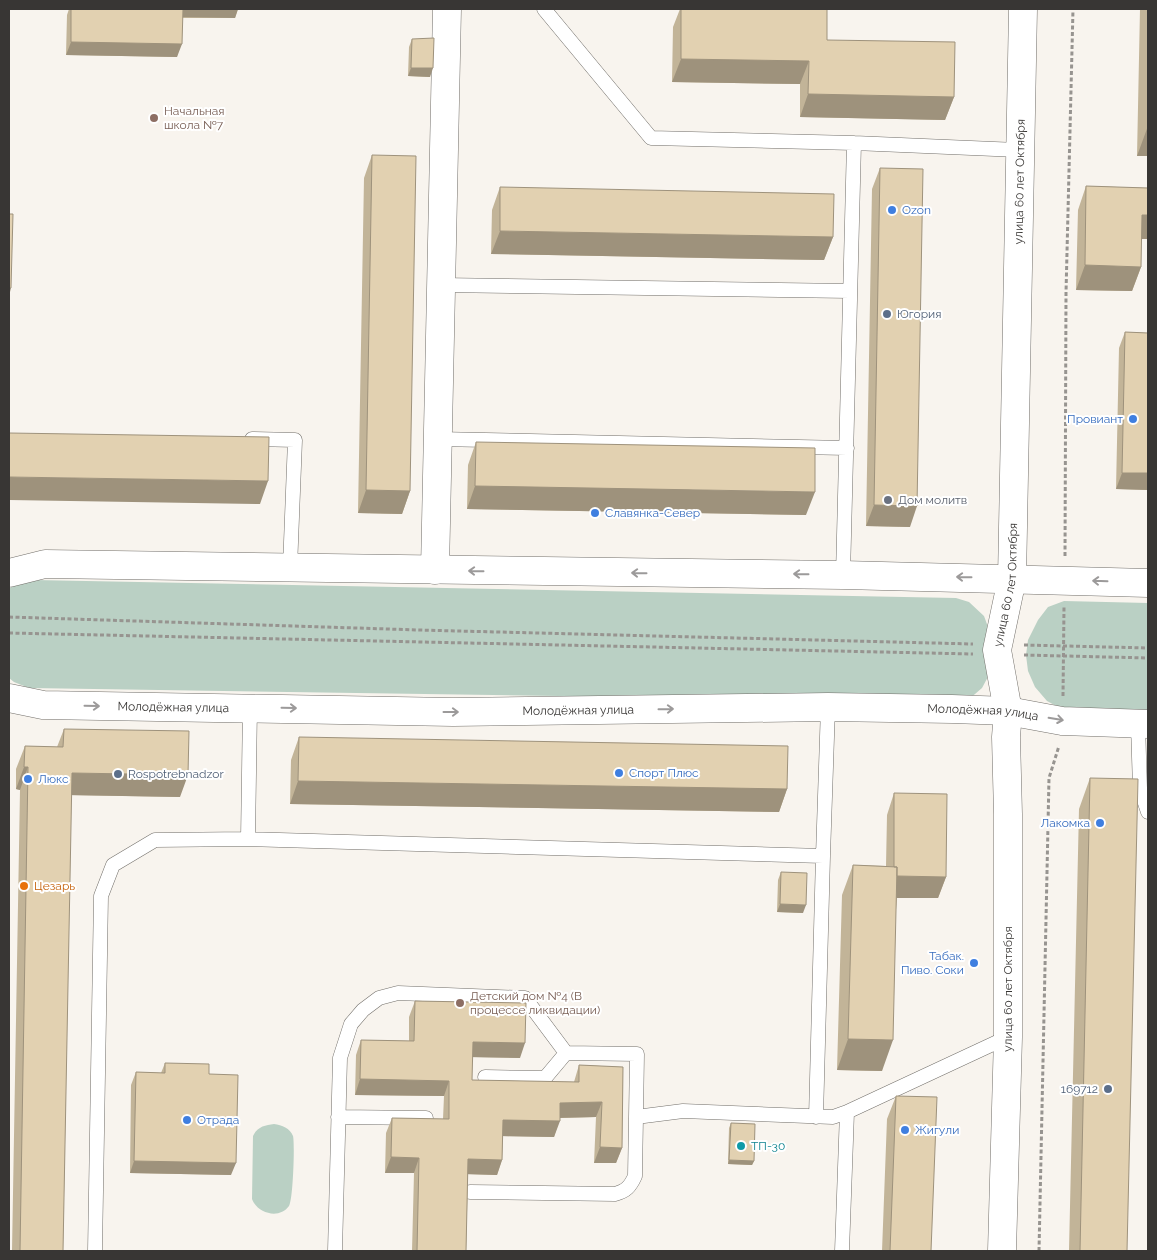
<svg xmlns="http://www.w3.org/2000/svg" width="1157" height="1260" font-family="Raleway,sans-serif">
<style>
.green{fill:#bad0c4}
.lines{fill:none;stroke-linecap:round;stroke-linejoin:round}
.service-casing{stroke:#726f6a;stroke-width:15}
.minor-casing{stroke:#726f6a;stroke-width:29}
.tertiary-casing{stroke:#726f6a;stroke-width:29}
.secondary-casing{stroke:#726f6a;stroke-width:29}
.path{stroke:#979490;stroke-width:3;stroke-dasharray:4 2.5;stroke-linecap:butt}
.service{stroke:#fff;stroke-width:14}
.minor{stroke:#fff;stroke-width:28}
.tertiary{stroke:#fff;stroke-width:28}
.secondary{stroke:#fff;stroke-width:28}
.wall{fill:#c2b498}
.shaded-wall{fill:#9e927c}
.building{fill:#e2d1b1;stroke:#9e927c}
.oneway{stroke:#9c9a9a}
.education-dot{fill:#8d6e63;stroke:#fff;stroke-width:2}
.shop-dot{fill:#3f7fe0;stroke:#fff;stroke-width:2}
.service-dot{fill:#5c6f8a;stroke:#fff;stroke-width:2}
.worship-dot{fill:#6b7280;stroke:#fff;stroke-width:2}
.food-dot{fill:#e8710a;stroke:#fff;stroke-width:2}
.culture-dot{fill:#0f9aa8;stroke:#fff;stroke-width:2}
.labels{text-anchor:middle;stroke-width:4;stroke-linejoin:round;paint-order:stroke}
.education-label{font-size:12px;fill:#785e54;stroke:#fff;text-anchor:start}
.street-label{font-size:12px;fill:#383634;stroke:#fff}
.shop-label{font-size:12px;fill:#366cbe;stroke:#fff;text-anchor:start}
.service-label{font-size:12px;fill:#4e5e75;stroke:#fff;text-anchor:start}
.worship-label{font-size:12px;fill:#5b616d;stroke:#fff;text-anchor:start}
.food-label{font-size:12px;fill:#c56008;stroke:#fff;text-anchor:start}
.culture-label{font-size:12px;fill:#0d838f;stroke:#fff;text-anchor:start}
</style>
<rect width="100%" height="100%" fill="#f8f4ee"/>
<!-- green -->
<path class="green" d="M34 580 956 598 969 602 984 616 991 635 990 673 982 688 968 700 957 702 29 688 14 682 9 678V589L15 584Z
M1064 601 1148 603V711L1062 709 1047 701 1035 687 1028 671 1026 655 1028 640 1038 620 1048 607Z
M274 1124C282 1125 290 1128 293 1136 295 1143 293 1201 289 1206 279 1220 257 1213 252 1199L253 1136C257 1127 265 1125 274 1124Z"/>
<g class="lines">
<!-- service casing -->
<g class="service-casing">
<path id="service" d="M544 9 651 138 854 143 1020 150
M441 285 850 291
M252 439 295 440 290 568
M437 439 847 448
M843 575 854 143
M1138 724 1140 788 1148 812
M248 839 250 707
M823 856 828 707
M485 1077 545 1078 566 1053
M847 1112 1008 1037
M338 1117 426 1118
M470 1192 615 1194C626 1191 630 1187 635 1176L636 1117
M95 1251 101 896 113 865 155 840 248 839 823 856 816 1117
M335 1251 340 1058 351 1024 363 1010 379 998 398 993 525 998 566 1053 637 1054 636 1117 683 1111 833 1117 847 1112 842 1251"/>
</g>
<!-- minor casing -->
<g class="minor-casing">
<path id="minor" d="M435 570 447 9"/>
</g>
<!-- tertiary casing -->
<g class="tertiary-casing">
<g id="tertiary">
<path id="s1" d="M1002 1251 1008 1037V814L1006 737 1008 711"/>
</g>
</g>
<!-- secondary casing -->
<g class="secondary-casing">
<g id="secondary">
<path d="M9 573 45 564 843 575 1148 583"/>
<path id="s2" d="M9 698 43 705 453 712 828 707 952 709 1008 711 1062 721 1148 724"/>
<path id="s3" d="M1008 711 997 650 1012 579 1023 9"/>
</g>
</g>
<!-- path -->
<path class="path" d="M1065 556 1066 293 1073 9
M9 617 419 630 973 644
M9 633 973 654
M1024 645 1148 648
M1024 655 1148 658
M1063 696 1064 607
M1039 1251 1049 778 1059 746"/>
<!-- service -->
<use href="#service" class="service"/>
<!-- minor -->
<use href="#minor" class="minor"/>
<!-- tertiary -->
<use href="#tertiary" class="tertiary"/>
<!-- secondary -->
<use href="#secondary" class="secondary"/>
</g>
<!-- wall -->
<path class="wall" d="M69 9H238L235 18H182L177 57 66 55 67 15Z
M680 9H827V40L954 97 945 120 800 117V84L672 82 673 27Z
M1140 9H1148V156H1137Z
M412 39 430 77 408 76 409 47Z
M372 155 410 491 402 514 358 513 364 178Z
M880 168 910 527 866 526 872 189Z
M1086 186 1148 188V239H1141V267L1132 291 1076 290 1078 210Z
M500 187 833 237 824 260 491 254 492 210Z
M1125 332 1148 333V490L1116 489 1119 348Z
M476 442 806 515 467 509 468 465Z
M64 729 180 797 71 795 63 1251H12L20 790 16 789V769L25 746 57 747Z
M299 737 787 789 779 812 290 804 291 760Z
M1090 778 1127 1251H1069L1079 809Z
M894 793 946 877 938 898H897L882 1071 837 1070 842 895 853 865 886 866 887 815Z
M781 872 803 913 777 912 778 880Z
M415 1001 520 1058 472 1057V1080L574 1082 579 1065 623 1067 622 1148 616 1163H594L596 1117 560 1118 554 1137 503 1136 502 1160 497 1175 468 1174 466 1251H412L414 1173H385L386 1133 392 1118 443 1119 444 1096 355 1095 356 1055 361 1040 409 1041V1017Z
M165 1063 209 1074 231 1175 130 1173 131 1085 136 1072 161 1073Z
M896 1096 931 1251H882L887 1119Z
M731 1123 754 1161 752 1165 728 1164 729 1128Z"/>
<!-- shaded-wall -->
<path class="shaded-wall" d="M181 9H238L235 18 178 17Z
M71 42 182 44 177 57 66 55Z
M681 59 809 61 800 84 672 82Z
M411 68H433L430 77 408 76Z
M808 94 954 97 945 120 800 117Z
M1148 126V156H1137Z
M1142 215H1148V239H1133Z
M500 231 833 237 824 260 491 254Z
M1085 265 1141 267 1132 291 1076 290Z
M9 288H11L9 296Z
M1122 473H1148V490L1116 489Z
M9 477 268 481 260 504 9 500Z
M475 486 815 492 806 515 467 509Z
M366 490 410 491 402 514 358 513Z
M874 505 917 506 910 527 866 526Z
M24 767H28L20 790 16 789Z
M72 773 188 775 180 797 64 795Z
M298 781 787 789 779 812 290 804Z
M894 876 946 877 938 898H886Z
M780 904 806 905 803 913 777 912Z
M848 1039 893 1040 882 1071 837 1070Z
M473 1042 525 1043 520 1058 467 1057Z
M360 1079 449 1081 444 1096 355 1095Z
M602 1102 596 1117 554 1118 560 1103Z
M503 1120 560 1121 554 1137 498 1136Z
M600 1147 622 1148 616 1163H594Z
M391 1157 419 1158 414 1173H385Z
M468 1159 502 1160 497 1175 462 1174Z
M729 1160 754 1161 752 1165 728 1164Z
M134 1161 236 1163 231 1175 130 1173Z"/>
<!-- building -->
<path class="building" d="M71 9H183L182 44 71 42Z
M681 9H827V40L955 42 954 97 808 94 809 61 681 59Z
M434 38 433 68H411L412 39Z
M372 155 416 156 410 491 366 490Z
M880 168 923 169 917 506 874 505Z
M1086 186 1148 188V215H1142L1141 267 1085 265Z
M500 187 834 194 833 237 500 231Z
M9 214H13L11 288H9Z
M1125 332 1148 333V473H1122Z
M9 433 269 437 268 481 9 477Z
M476 442 815 448V492L475 486Z
M64 729 189 731 188 775 72 773 63 1251H20L28 767H24L25 746 63 747Z
M299 737 788 746 787 789 298 781Z
M1090 778 1138 779 1127 1251H1080Z
M894 793 947 794 946 877 897 876V867H894Z
M853 865 897 867 893 1040 848 1039Z
M781 872 807 873 806 905 780 904Z
M415 1001 526 1003 525 1043 473 1042 472 1080 579 1082V1065L623 1067 622 1148 600 1147 602 1102 560 1103V1121L503 1120 502 1160 468 1159 466 1251H417L419 1158 391 1157 392 1118 449 1119V1081L360 1079 361 1040 414 1041Z
M165 1063 209 1064V1074L238 1075 236 1163 134 1161 136 1072 165 1073Z
M896 1096 937 1097 931 1251H890Z
M731 1123 755 1124 754 1161 729 1160Z"/>
<!-- one-way arrows -->
<defs><path id="oneway-shaft" d="M-6 0H5M1.5-3L5.5 0L1.5 3" fill="none" stroke-width="1.6" stroke-linecap="round" stroke-linejoin="round" transform="scale(1.25)"/></defs>
<g class="oneway">
<use href="#oneway-shaft" transform="translate(476 571) rotate(-179)"/>
<use href="#oneway-shaft" transform="translate(639 573) rotate(-179)"/>
<use href="#oneway-shaft" transform="translate(801 574) rotate(-179)"/>
<use href="#oneway-shaft" transform="translate(964 577) rotate(-179)"/>
<use href="#oneway-shaft" transform="translate(1100 581) rotate(-178)"/>
<use href="#oneway-shaft" transform="translate(92 706) rotate(1)"/>
<use href="#oneway-shaft" transform="translate(289 708) rotate(1)"/>
<use href="#oneway-shaft" transform="translate(666 709) rotate(-1)"/>
<use href="#oneway-shaft" transform="translate(451 712)"/>
<use href="#oneway-shaft" transform="translate(1056 719) rotate(9)"/>
</g>
<!-- markers -->
<g class="education-dot">
<circle cx="154" cy="118" r="5"/>
<circle cx="460" cy="1003" r="5"/>
</g>
<g class="shop-dot">
<circle cx="892" cy="210" r="5"/>
<circle cx="1133" cy="419" r="5"/>
<circle cx="595" cy="513" r="5"/>
<circle cx="619" cy="773" r="5"/>
<circle cx="28" cy="779" r="5"/>
<circle cx="1100" cy="823" r="5"/>
<circle cx="974" cy="963" r="5"/>
<circle cx="187" cy="1120" r="5"/>
<circle cx="905" cy="1130" r="5"/>
</g>
<g class="service-dot">
<circle cx="887" cy="314" r="5"/>
<circle cx="118" cy="774" r="5"/>
<circle cx="1108" cy="1089" r="5"/>
</g>
<circle class="worship-dot" cx="888" cy="500" r="5"/>
<circle class="food-dot" cx="24" cy="886" r="5"/>
<circle class="culture-dot" cx="741" cy="1146" r="5"/>
<g class="labels">
<!-- education labels -->
<g class="education-label">
<text x="164" y="115">Начальная<tspan x="164" dy="14">школа №7</tspan></text>
<text x="470" y="1000">Детский дом №4 (В<tspan x="470" dy="14">процессе ликвидации)</tspan></text>
</g>
<!-- street labels -->
<g class="street-label">
<text dy="4" stroke="none"><textPath href="#s3" startOffset="532">улица 60 лет Октября</textPath></text>
<text dy="4" stroke="none"><textPath href="#s3" startOffset="128">улица 60 лет Октября</textPath></text>
<text dy="4" stroke="none"><textPath href="#s2" startOffset="165">Молодёжная улица</textPath></text>
<text dy="4" stroke="none"><textPath href="#s2" startOffset="570">Молодёжная улица</textPath></text>
<text dy="4" stroke="none"><textPath href="#s2" startOffset="975">Молодёжная улица</textPath></text>
<text dy="4" stroke="none"><textPath href="#s1" startOffset="262">улица 60 лет Октября</textPath></text>
</g>
<!-- shop labels -->
<g class="shop-label">
<text x="902" y="214">Ozon</text>
<text x="1123" y="423" text-anchor="end">Провиант</text>
<text x="605" y="517">Славянка-Север</text>
<text x="629" y="777">Спорт Плюс</text>
<text x="38" y="783">Люкс</text>
<text x="1090" y="827" text-anchor="end">Лакомка</text>
<text x="964" y="960" text-anchor="end">Табак.<tspan x="964" dy="14">Пиво. Соки</tspan></text>
<text x="197" y="1124">Отрада</text>
<text x="915" y="1134">Жигули</text>
</g>
<!-- service labels -->
<g class="service-label">
<text x="897" y="318">Югория</text>
<text x="128" y="778">Rospotrebnadzor</text>
<text x="1098" y="1093" text-anchor="end">169712</text>
</g>
<!-- worship labels -->
<g class="worship-label">
<text x="898" y="504">Дом молитв</text>
</g>
<!-- food labels -->
<g class="food-label">
<text x="34" y="890">Цезарь</text>
</g>
<!-- culture labels -->
<g class="culture-label">
<text x="751" y="1150">ТП-30</text>
</g>
</g>
<!-- border -->
<rect width="1157" height="1260" fill="none" stroke="#383634" stroke-width="20"/>
</svg>
